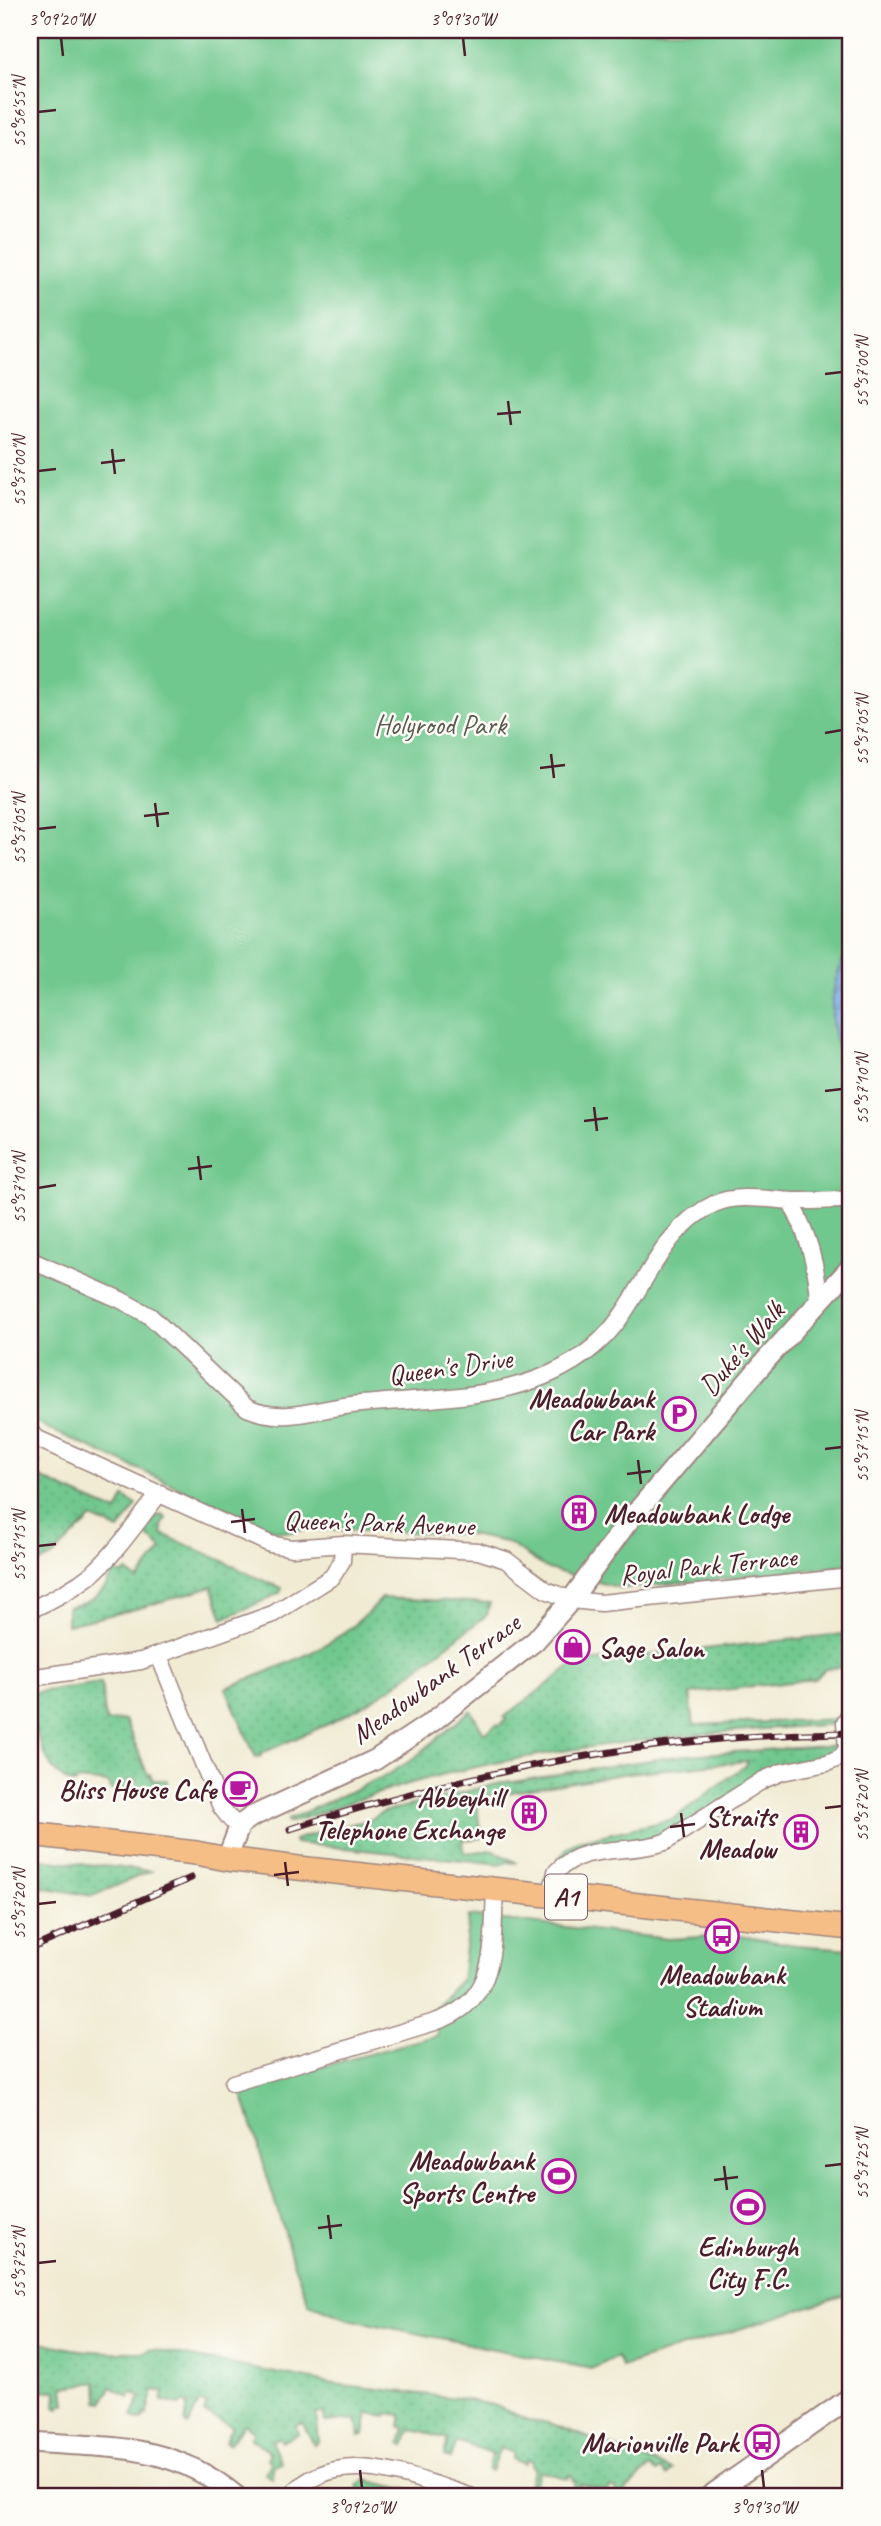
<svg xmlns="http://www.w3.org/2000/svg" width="881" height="2526" font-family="Caveat,sans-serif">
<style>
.grass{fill:url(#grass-dots);stroke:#5e745c;stroke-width:2}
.park{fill:#71c88e;stroke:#5e745c;stroke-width:2}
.water{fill:url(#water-waves);stroke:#606286;stroke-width:2}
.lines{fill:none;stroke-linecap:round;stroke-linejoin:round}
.minor-casing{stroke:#9e857f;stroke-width:19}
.tertiary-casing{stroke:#9e857f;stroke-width:23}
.primary-casing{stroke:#9e857f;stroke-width:26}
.minor{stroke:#fff;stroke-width:16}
.tertiary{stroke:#fff;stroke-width:19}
.primary{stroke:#f5be86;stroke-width:23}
.rail-casing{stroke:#4a1f2b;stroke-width:7}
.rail{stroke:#fdfcf7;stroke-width:4.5;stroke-dasharray:13;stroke-linecap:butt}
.ticks{fill:none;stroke:#4a1f2b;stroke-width:2.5}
.labels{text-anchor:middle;stroke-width:5;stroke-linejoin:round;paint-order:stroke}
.shield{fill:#fdfcf7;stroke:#806168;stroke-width:2}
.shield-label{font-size:26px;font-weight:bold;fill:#4a1f2b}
.park-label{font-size:28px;fill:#585a4e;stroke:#fdfcf7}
.street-label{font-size:28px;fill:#4a1f2b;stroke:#fdfcf7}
.poi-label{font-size:28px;font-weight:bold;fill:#4a1f2b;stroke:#fdfcf7;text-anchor:end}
.neatline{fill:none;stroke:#4a1f2b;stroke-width:2.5}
.ticks-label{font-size:18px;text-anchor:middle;fill:#4a1f2b}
</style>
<defs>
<pattern id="grass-dots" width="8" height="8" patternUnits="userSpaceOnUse" patternTransform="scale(1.75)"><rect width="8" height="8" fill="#71c88e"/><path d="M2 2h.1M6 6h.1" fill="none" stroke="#63ab7b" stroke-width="1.8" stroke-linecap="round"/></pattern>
<pattern id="water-waves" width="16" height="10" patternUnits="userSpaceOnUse" patternTransform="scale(1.75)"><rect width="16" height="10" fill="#75a6e0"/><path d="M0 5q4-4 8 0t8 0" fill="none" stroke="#6287b6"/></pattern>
</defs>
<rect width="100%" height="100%" fill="#fdfcf7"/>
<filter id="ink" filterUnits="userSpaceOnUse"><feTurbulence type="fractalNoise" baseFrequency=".0143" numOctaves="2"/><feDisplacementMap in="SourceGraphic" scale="14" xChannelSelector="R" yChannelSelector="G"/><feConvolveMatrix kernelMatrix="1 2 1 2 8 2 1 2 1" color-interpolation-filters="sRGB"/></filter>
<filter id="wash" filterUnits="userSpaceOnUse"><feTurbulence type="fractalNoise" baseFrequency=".00686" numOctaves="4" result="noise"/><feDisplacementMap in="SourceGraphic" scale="28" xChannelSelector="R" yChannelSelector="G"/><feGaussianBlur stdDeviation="1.57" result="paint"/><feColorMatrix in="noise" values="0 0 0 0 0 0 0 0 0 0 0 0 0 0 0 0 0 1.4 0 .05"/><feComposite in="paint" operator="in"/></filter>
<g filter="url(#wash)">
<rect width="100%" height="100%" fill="#f1ebd3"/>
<!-- grass -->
<path class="grass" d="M30 1458 40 1462 35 1475C62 1489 89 1500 117 1512L124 1497 137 1505 119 1530 92 1518 52 1557 30 1568V1491L32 1489 30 1485Z
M162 1515 166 1518 161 1528 163 1529 162 1534 226 1562 231 1566 234 1565C238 1570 272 1584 282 1588L280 1593 223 1619 212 1586 140 1608 67 1625V1607C90 1604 107 1594 113 1570L122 1575 126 1571 138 1580 162 1549 143 1532 154 1518Z
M382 1598 490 1603 487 1615 391 1688 361 1707 328 1724 260 1754 261 1756 256 1758 226 1688C288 1663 336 1650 382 1598Z
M851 1633V1666L825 1669 815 1679 690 1694 694 1725 839 1719V1724C705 1732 576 1743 445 1774 391 1787 340 1806 288 1823L287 1820 389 1774 413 1759 471 1710 484 1733 497 1724 499 1726 506 1720 504 1717 576 1663Z
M101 1683 106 1722 125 1720 148 1775 150 1774 153 1780H167V1787L137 1788 136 1780H128V1789L111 1790 108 1783 78 1780 75 1784C48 1779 41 1741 30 1719L33 1716 30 1693Z
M841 1745 840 1752 781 1769 669 1836 571 1857 559 1858 568 1847 578 1841 673 1819 747 1764 748 1761 628 1773 476 1798 481 1838 462 1840 464 1853 493 1850 517 1863 505 1862 501 1864 295 1843 294 1840 337 1827 370 1820 383 1812 509 1781 513 1782 582 1770 685 1755Z
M30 1858 151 1871 92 1896 30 1885Z
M30 2340C41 2341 51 2344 62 2347 88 2353 118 2352 145 2352L149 2349 334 2384 457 2398 493 2405 529 2420 550 2423 673 2470 667 2476 661 2470 657 2473 651 2467 623 2493 626 2496H617L615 2494 616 2488 609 2487 608 2491 580 2484 576 2496H571L575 2481 572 2480 573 2477 568 2475 567 2479 539 2470 533 2487 529 2484 534 2468 531 2466 532 2461 526 2459 524 2464 511 2459 513 2453 500 2448 491 2471 487 2470 492 2453 456 2441 450 2458 444 2456 448 2439 410 2429 405 2446 401 2444 405 2428 400 2426 402 2415 387 2413V2416L368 2413 364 2435 359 2436 356 2419 325 2422 324 2413 316 2414 319 2441 314 2444 302 2422 295 2426 298 2433 282 2442 279 2437 271 2441 281 2463 273 2467V2479L265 2473 272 2462 267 2458 270 2453 250 2438 254 2432 244 2424 229 2444 225 2442 232 2426 204 2413 207 2405 199 2402 189 2425 185 2424 188 2403 183 2402 180 2405 162 2401 164 2392 154 2390 147 2415 144 2414 143 2419 139 2420 132 2416 141 2397 132 2392 130 2397 111 2387 103 2402 98 2401 97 2382 64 2387 66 2404 60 2405V2408H56L57 2391 31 2390 30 2396Z
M365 2480 414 2491 408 2496H365L357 2486Z"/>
<!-- park -->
<path class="park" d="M30 30H851V1565L703 1581 621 1588 548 1569 506 1542 464 1534 306 1529 290 1532 276 1531 49 1429 30 1418Z
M469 1916 669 1939 734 1935 796 1945 851 1949V2293L621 2367 617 2357 591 2369 348 2319 309 2304 293 2262 241 2089 438 2035 431 2011 461 1980Z"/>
<!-- water -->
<path class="water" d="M851 947V1081C844 1062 832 1039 832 1019 831 996 836 966 851 947Z"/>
</g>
<g filter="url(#ink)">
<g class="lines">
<!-- minor casing -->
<g class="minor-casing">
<path id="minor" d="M790 1201C808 1234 817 1264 819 1301
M30 1260 121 1300 150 1316 247 1408C283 1424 315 1409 352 1405 436 1396 539 1403 603 1338 644 1297 657 1231 714 1204 737 1193 768 1200 793 1201 812 1201 832 1201 851 1199
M30 1432 38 1439 270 1544 292 1548 343 1544 478 1551 506 1560 546 1590 571 1600 601 1603 851 1577
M30 1610C52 1600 73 1589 92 1574 118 1551 138 1520 160 1493
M159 1656 221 1807 231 1820 240 1825
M30 1678 141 1661 273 1614 332 1577 342 1561 343 1544
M551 1895 556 1872C584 1842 629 1855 665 1842L763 1780 782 1772 827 1763 841 1757 847 1749 845 1722 851 1711
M233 2083 435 2022C499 2001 492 1946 495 1889
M290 2496C338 2443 412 2478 470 2496"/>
</g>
<!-- tertiary casing -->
<g class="tertiary-casing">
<path id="tertiary" d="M227 1859 240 1825 251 1817 375 1760 432 1722 535 1641 571 1600 627 1523 766 1360 851 1267
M30 2442C110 2448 170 2442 236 2496
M710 2496 851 2397"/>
</g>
<!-- primary casing -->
<g class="primary-casing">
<path id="primary" d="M30 1834 196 1853 227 1859 298 1868 851 1928"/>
</g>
<!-- minor -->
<use href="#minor" class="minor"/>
<!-- tertiary -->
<use href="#tertiary" class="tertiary"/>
<!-- primary -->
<use href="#primary" class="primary"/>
<!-- rail casing -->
<g class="rail-casing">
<path id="rail" d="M290 1829C475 1770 656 1734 851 1733
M30 1949 191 1878"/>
</g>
<!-- rail -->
<use href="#rail" class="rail"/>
</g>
</g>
<!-- ticks -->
<path class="ticks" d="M61 38 63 56M463 38 465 56M38 112 56 110M825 374 842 372M508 401 511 425M497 414 521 412M112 449 115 474M101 463 125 460M38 471 56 469M825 733 842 730M551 754 554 778M540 768 565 765M155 803 158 827M144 816 169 813M38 829 56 827M825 1091 842 1089M594 1107 597 1131M584 1121 608 1118M198 1156 201 1180M188 1169 212 1166M38 1188 56 1185M825 1449 842 1447M638 1460 641 1484M627 1474 651 1471M242 1509 245 1533M231 1522 255 1519M38 1546 56 1544M825 1808 842 1806M681 1813 684 1837M670 1827 695 1824M285 1862 288 1886M274 1875 299 1872M38 1904 56 1902M724 2166 727 2190M825 2166 842 2164M714 2180 738 2177M328 2215 331 2239M318 2228 342 2225M38 2263 56 2261M360 2470 362 2488M762 2470 764 2488"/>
<!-- icons -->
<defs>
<g id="parking-ring" transform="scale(1.75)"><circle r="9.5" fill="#fdfcf7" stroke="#b5179e" stroke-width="1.5"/><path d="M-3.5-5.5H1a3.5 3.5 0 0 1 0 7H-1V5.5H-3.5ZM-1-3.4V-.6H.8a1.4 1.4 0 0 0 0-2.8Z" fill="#b5179e"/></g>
<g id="building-ring" transform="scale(1.75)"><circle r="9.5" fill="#fdfcf7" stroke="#b5179e" stroke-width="1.5"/><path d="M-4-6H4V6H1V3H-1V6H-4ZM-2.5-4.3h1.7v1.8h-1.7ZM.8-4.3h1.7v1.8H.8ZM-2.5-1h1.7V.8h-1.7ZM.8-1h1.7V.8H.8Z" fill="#b5179e"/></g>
<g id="shop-ring" transform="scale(1.75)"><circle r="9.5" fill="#fdfcf7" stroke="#b5179e" stroke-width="1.5"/><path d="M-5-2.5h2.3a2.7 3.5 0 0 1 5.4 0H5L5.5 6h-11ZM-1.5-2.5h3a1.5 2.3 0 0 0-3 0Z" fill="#b5179e"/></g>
<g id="cafe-ring" transform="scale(1.75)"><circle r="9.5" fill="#fdfcf7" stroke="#b5179e" stroke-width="1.5"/><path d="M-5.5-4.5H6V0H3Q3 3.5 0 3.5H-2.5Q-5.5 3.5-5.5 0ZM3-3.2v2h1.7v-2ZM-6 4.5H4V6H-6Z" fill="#b5179e"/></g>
<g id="bus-ring" transform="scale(1.75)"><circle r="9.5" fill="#fdfcf7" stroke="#b5179e" stroke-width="1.5"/><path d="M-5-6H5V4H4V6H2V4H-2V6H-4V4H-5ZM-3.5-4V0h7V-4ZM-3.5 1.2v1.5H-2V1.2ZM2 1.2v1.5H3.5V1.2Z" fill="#b5179e"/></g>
<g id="stadium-ring" transform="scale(1.75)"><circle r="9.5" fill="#fdfcf7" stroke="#b5179e" stroke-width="1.5"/><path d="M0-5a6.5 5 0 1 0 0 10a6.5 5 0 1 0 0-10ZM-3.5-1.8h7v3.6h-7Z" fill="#b5179e"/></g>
</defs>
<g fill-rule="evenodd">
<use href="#parking-ring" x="679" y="1414"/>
<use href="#building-ring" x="579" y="1513"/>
<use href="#shop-ring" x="573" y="1647"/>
<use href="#cafe-ring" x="240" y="1789"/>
<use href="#building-ring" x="529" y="1813"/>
<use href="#building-ring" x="801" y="1832"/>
<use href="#bus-ring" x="722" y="1936"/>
<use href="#stadium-ring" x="559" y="2176"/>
<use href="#stadium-ring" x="748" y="2207"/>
<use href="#bus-ring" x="762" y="2442"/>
</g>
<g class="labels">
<!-- shield labels -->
<rect class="shield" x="545" y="1874.5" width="42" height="45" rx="5"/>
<g class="shield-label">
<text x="566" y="1906">A1</text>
</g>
<!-- park labels -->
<g class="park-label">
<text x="440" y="734">Holyrood Park</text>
</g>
<!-- street labels -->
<g class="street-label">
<text transform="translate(741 1348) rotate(-49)" y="10">Duke's Walk</text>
<text transform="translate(450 1366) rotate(-8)" y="10">Queen's Drive</text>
<text transform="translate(379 1522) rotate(2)" y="10">Queen's Park Avenue</text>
<text transform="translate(708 1565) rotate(-6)" y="10">Royal Park Terrace</text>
<text transform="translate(435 1678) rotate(-36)" y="10">Meadowbank Terrace</text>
</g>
<!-- poi labels -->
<g class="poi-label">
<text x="654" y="1408">Meadowbank<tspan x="654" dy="32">Car Park</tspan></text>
<text x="604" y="1523" text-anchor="start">Meadowbank Lodge</text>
<text x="598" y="1657" text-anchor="start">Sage Salon</text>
<text x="216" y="1799">Bliss House Cafe</text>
<text x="504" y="1807">Abbeyhill<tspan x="504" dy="32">Telephone Exchange</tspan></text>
<text x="776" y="1826">Straits<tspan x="776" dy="32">Meadow</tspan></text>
<text x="722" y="1984" text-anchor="middle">Meadowbank<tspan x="722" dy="32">Stadium</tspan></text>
<text x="534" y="2170">Meadowbank<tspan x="534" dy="32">Sports Centre</tspan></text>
<text x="748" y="2256" text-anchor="middle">Edinburgh<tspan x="748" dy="32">City F.C.</tspan></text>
<text x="738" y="2452">Marionville Park</text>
</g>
</g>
<!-- margin -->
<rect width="881" height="2526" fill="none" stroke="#fdfcf7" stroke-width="77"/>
<rect x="38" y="38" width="804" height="2450" class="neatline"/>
<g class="ticks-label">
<text x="61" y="25">3°09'20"W</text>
<text x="463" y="25">3°09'30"W</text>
<text transform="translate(19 112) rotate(-90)" y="6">55°56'55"N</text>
<text transform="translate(862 372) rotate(-90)" y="6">55°57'00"N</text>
<text transform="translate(19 471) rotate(-90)" y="6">55°57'00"N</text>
<text transform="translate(862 730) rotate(-90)" y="6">55°57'05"N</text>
<text transform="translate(19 829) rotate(-90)" y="6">55°57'05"N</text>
<text transform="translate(862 1089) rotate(-90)" y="6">55°57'10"N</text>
<text transform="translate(19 1188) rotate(-90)" y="6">55°57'10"N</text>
<text transform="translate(862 1447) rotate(-90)" y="6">55°57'15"N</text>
<text transform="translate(19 1546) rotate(-90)" y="6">55°57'15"N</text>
<text transform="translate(862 1806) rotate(-90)" y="6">55°57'20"N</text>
<text transform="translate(19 1904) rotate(-90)" y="6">55°57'20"N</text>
<text transform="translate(862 2164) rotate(-90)" y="6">55°57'25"N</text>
<text transform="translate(19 2263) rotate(-90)" y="6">55°57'25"N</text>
<text x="362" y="2513">3°09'20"W</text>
<text x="764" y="2513">3°09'30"W</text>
</g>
</svg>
